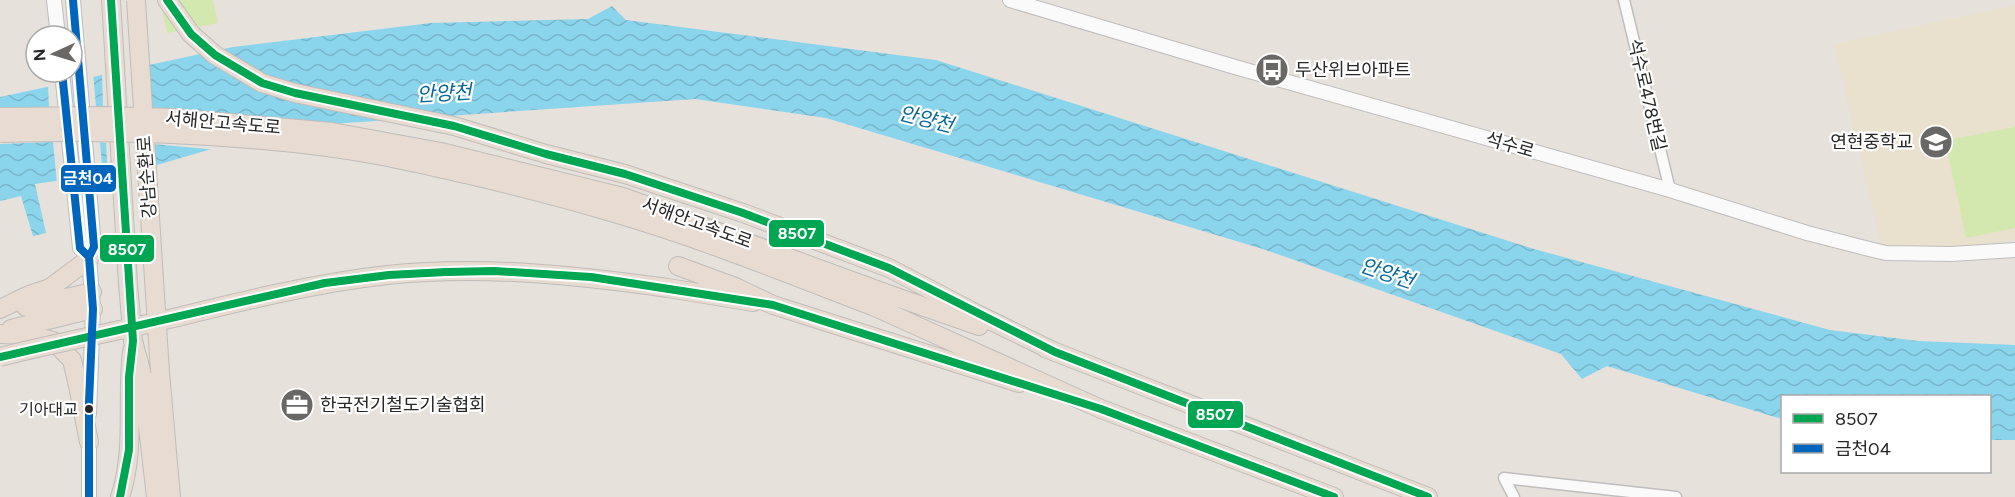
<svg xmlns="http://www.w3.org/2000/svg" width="2015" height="497" font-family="Figtree,'Noto Sans KR',sans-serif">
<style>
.education{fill:#eae0ce}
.pitch{fill:#d3e8ae}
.water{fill:url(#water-waves)}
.pier{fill:#e6e1db}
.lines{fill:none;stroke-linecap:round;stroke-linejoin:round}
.street-casing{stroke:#bfbdbd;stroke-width:13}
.secondary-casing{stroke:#bfbdbd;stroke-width:16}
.highway-casing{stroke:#bfbdbb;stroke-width:20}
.street{stroke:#fbfafa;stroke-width:10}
.secondary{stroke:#fbfafa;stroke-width:14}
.highway{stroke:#e8dbd1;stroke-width:18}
.highway-bridge-casing{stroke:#bfbdbb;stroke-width:20;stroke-linecap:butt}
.highway-bridge{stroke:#e8dbd1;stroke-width:18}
.bus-1-casing{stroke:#fff;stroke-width:12}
.bus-2-casing{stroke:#fff;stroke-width:12}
.bus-1{stroke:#00a651;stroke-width:8}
.bus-2{stroke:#0065bd;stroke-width:8}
.bus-dot{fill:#272727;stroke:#fff;stroke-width:2}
.labels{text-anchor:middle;stroke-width:4.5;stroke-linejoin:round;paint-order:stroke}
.bus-label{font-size:16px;fill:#272727;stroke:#fff;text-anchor:end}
.poi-label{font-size:18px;fill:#272727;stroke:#fff;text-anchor:start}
.street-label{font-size:18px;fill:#272727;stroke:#fff}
.water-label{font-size:20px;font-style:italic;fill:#07689a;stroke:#fff}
.line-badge{stroke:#fff;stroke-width:2}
.badge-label{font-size:16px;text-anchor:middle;font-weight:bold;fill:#fff}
</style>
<defs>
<pattern id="water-waves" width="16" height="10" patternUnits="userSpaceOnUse" patternTransform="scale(1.5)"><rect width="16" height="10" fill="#8ad4ec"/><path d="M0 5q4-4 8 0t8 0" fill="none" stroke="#77b6ca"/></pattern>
</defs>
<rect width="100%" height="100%" fill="#e6e1db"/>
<!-- education -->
<path class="education" d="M2015 5V240L1948 248 1881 245 1834 44Z"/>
<!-- pitch -->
<path class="pitch" d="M182 0H213L218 23 167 33 161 4Z
M2015 127V228L1966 238 1947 149 1953 139Z"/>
<!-- water -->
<path class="water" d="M612 6 626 20 936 60 1534 249 1830 330 1918 341 2015 345V440H1990V396H1782V419L1607 366 1582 379 1561 354 1263 249 826 118 695 99 287 127 150 167 35 184 46 233 33 236 21 196 0 201V97L233 47 431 23 588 19Z"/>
<!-- pier -->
<path class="pier" d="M145 62 149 110 288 130 219 150 152 144 150 170 108 176 106 143 100 142 103 177 57 184 53 142 0 144V109L49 107 48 83 93 73 96 106 103 107 102 72Z"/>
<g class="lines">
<!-- street casing -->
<g class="street-casing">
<path id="street" d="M1624 0 1670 190
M1504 478 1676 497
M1504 478 1514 497"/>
</g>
<!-- secondary casing -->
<g class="secondary-casing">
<path id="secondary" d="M54 0 58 36
M1010 0 1235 67 1670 190 1807 233 1869 249 1886 253 1951 254 2015 250
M62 72 80 248 89 257 94 247 73 0
M89 414 93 309 89 257
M89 433V497"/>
</g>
<!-- highway casing -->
<g class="highway-casing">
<path id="highway" d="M111 0 128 284
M167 0 191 34 215 55 262 83 295 93 454 126 546 154 625 174 743 213 889 268 979 315 1055 352
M678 266 735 287 773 305 1019 383
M668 288 753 302
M882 292 979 326
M26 307 92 292
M875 307 1101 409 1334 497
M0 309 29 295 50 288 89 259
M11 329 93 309
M0 334 29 335 53 341 72 360 78 386 89 442
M133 341 142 374 156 497
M1045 348 1428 497
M160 372 171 497
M120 497C136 450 126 399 132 351"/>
</g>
<!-- street -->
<use href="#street" class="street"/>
<!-- secondary -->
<use href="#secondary" class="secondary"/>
<!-- highway -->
<use href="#highway" class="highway"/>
<!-- highway-bridge casing -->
<g class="highway-bridge-casing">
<path id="highway-bridge" d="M136 0 160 372
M0 117 107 116 175 118 332 132 441 152 623 197 882 292
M0 133C109 130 218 133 327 147 376 153 425 165 474 176 521 187 568 199 614 213 703 239 789 274 875 307
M128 284 133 341
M0 357C59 342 119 331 178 317 247 300 316 283 387 275 481 265 575 275 668 288"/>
</g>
<!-- highway-bridge -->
<use href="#highway-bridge" class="highway-bridge"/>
<!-- bus-1 casing -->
<g class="bus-1-casing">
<path id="bus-1" d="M111 0 133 341 129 377V450L120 497
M167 0 191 34 215 55 262 83 295 93 454 126 546 154 625 174 743 213 889 268 1055 352 1428 497
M0 357 325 283 389 275 446 272 494 271 591 277 773 305 1101 409 1334 497"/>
</g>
<!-- bus-2 casing -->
<g class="bus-2-casing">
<path id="bus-2" d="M62 72 80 248 89 257 94 247 73 0
M89 257 93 309 89 402V497"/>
</g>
<!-- bus-1 -->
<use href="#bus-1" class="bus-1"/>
<!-- bus-2 -->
<use href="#bus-2" class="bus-2"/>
</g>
<!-- icons -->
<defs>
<g id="bus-disc" transform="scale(1.725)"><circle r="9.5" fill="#6a6866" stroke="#fff"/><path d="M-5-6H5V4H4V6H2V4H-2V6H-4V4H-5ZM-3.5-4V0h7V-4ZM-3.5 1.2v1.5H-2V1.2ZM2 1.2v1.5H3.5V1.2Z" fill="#fff"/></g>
<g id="school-disc" transform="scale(1.725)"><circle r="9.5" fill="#6a6866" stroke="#fff"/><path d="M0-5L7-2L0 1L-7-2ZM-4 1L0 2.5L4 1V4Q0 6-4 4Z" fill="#fff"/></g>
<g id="office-disc" transform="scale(1.725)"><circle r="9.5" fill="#6a6866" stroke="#fff"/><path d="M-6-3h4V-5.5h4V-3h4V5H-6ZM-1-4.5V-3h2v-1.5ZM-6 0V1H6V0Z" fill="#fff"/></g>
</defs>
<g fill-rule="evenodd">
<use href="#bus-disc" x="1272" y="70"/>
<use href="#school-disc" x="1936" y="142"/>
<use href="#office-disc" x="297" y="405"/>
</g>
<!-- markers -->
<circle class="bus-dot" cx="89" cy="409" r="5"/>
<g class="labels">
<!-- bus labels -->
<g class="bus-label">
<text x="78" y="415">기아대교</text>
</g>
<!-- poi labels -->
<g class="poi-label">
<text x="1295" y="76">두산위브아파트</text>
<text x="1913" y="148" text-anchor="end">연현중학교</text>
<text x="320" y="411">한국전기철도기술협회</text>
</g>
<!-- street labels -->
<g class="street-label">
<text transform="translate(1647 95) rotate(77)" y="6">석수로478번길</text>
<text transform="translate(223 123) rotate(5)" y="6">서해안고속도로</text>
<text transform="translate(1510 145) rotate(16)" y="6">석수로</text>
<text transform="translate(147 177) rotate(-94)" y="6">강남순환로</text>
<text transform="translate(697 223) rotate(20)" y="6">서해안고속도로</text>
</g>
<!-- water labels -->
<g class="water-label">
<text transform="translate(444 93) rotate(-3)" y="7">안양천</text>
<text transform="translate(926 119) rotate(14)" y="7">안양천</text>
<text transform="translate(1387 273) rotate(19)" y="7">안양천</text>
</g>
</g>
<g class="line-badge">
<rect x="60" y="164" width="57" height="29" rx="6" fill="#0065bd"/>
<rect x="768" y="219" width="57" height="29" rx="6" fill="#00a651"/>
<rect x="99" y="234" width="56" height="29" rx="6" fill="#00a651"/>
<rect x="1187" y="400" width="57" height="29" rx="6" fill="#00a651"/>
</g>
<g class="badge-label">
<text x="88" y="184">금천04</text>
<text x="797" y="239">8507</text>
<text x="127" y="255">8507</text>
<text x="1215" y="420">8507</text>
</g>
<!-- legend -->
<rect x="1781" y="395" width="210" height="78" fill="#ffffff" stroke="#a9a9a9" stroke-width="1.5"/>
<rect x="1793" y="414" width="30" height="9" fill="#00a651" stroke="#a9a9a9" stroke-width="1.5"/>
<text x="1835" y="425" font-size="18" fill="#272727">8507</text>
<rect x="1793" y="444" width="30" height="9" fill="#0065bd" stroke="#a9a9a9" stroke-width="1.5"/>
<text x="1835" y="455" font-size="18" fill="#272727">금천04</text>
<!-- north arrow -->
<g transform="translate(54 54) rotate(266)"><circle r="28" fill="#ffffff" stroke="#a9a9a9" stroke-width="1.5"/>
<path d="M0-4.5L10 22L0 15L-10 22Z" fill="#6a6866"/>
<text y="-9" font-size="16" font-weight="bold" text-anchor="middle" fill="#272727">N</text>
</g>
</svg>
